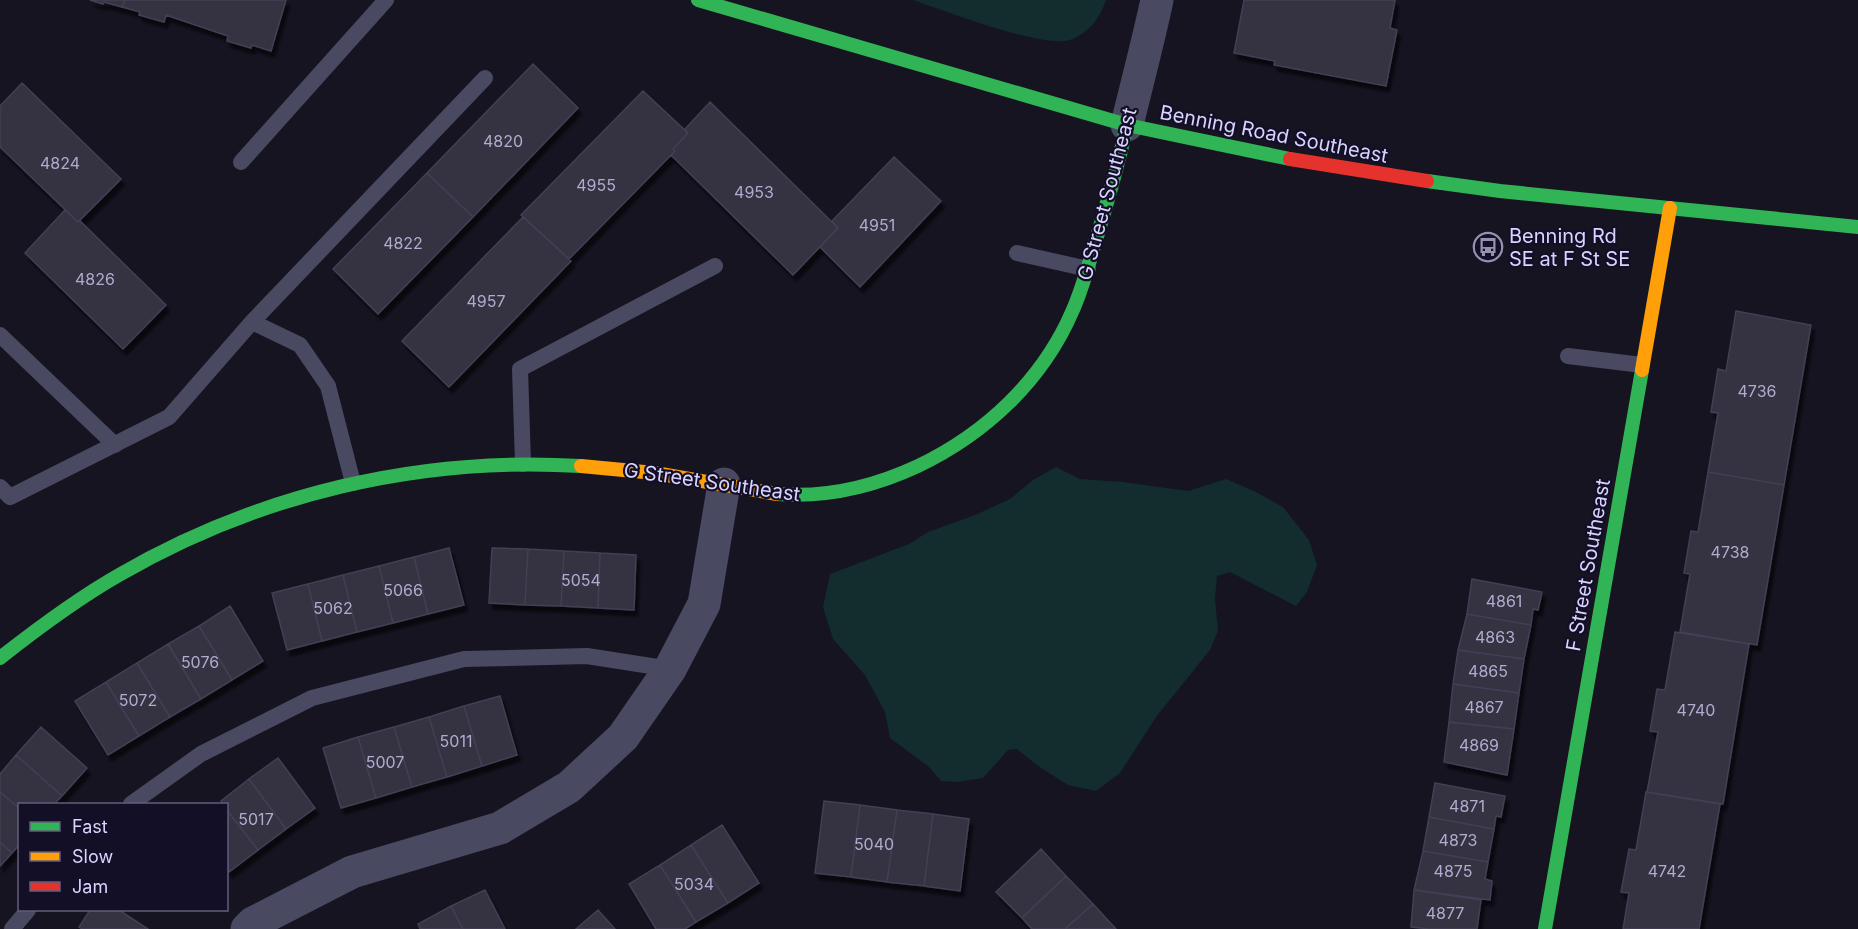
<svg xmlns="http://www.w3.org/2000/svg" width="1858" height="929" font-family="Inter,sans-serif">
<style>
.green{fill:#132c2d}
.building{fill:#343243;stroke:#433f54;stroke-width:1.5;filter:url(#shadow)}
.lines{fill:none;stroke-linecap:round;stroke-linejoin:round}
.lane{stroke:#4a4962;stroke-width:16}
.street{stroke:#4a4962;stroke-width:33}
.fast{stroke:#30b455;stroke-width:14}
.slow{stroke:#ff9f0a;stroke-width:14}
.jam{stroke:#e5322d;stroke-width:14}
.labels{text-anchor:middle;stroke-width:4.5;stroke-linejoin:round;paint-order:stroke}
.number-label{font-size:16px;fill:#b0acd0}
.street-label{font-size:20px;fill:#d9d4ff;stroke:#130f26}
.poi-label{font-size:20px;fill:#d9d4ff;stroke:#130f26;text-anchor:start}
</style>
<defs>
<filter id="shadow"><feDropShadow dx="3.5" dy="6" stdDeviation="1.5" flood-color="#0009"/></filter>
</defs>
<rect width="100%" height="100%" fill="#161421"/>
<!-- green -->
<path class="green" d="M913 0H1106C1100 18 1089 33 1070 40 1043 49 943 10 913 0Z
M1056 467 1080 479 1123 482 1188 491 1226 479 1256 492 1283 507 1309 540 1317 565 1307 592 1296 606 1230 572 1217 576 1215 599 1218 631 1210 650 1156 717 1120 773 1096 791 1068 785 1038 766 1017 749 1008 750 983 778 957 782 941 781 929 767 890 738 885 712 865 675 833 639 823 607 830 574 909 544 928 532 975 515 1010 499 1033 480Z"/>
<!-- building -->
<path class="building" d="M90 0H125L122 7 104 2 103 4Z
M125 0H286L271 51 252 45 251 48 227 41 228 36 166 15 164 22 139 15 140 12 122 7Z
M1244 0H1395L1390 28 1397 30 1386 86 1274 65 1275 61 1234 53Z
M533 64 578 108 473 217 427 173Z
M22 83 121 179 78 222 0 147V106Z
M643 91 688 133 673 149 675 151 569 259 521 215Z
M710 102 838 228 793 275 671 155 675 151 673 149 688 133 685 129Z
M894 157 941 201 860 287 820 247 838 228 832 221Z
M427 173 473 217 378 314 333 269Z
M65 210 78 222 80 221 166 305 123 349 25 253Z
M523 217 571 261 449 387 402 341Z
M1736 311 1811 325 1784 485 1708 472 1718 413 1711 412 1718 369 1726 371Z
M1708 472 1784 485 1757 645 1680 632 1690 574 1684 573 1691 531 1698 532Z
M449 548 464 605 428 614 414 557Z
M492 548 528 549 525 605 489 603Z
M528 549 564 551 561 606 525 605Z
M564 551 600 553 598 608 561 606Z
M600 553 636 555 634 610 598 608Z
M414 557 428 614 393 623 379 566Z
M379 566 393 623 357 632 343 575Z
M343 575 357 632 322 641 308 584Z
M1472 579 1542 592 1538 610 1533 609 1531 625 1467 614Z
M308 584 322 641 287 650 272 593Z
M230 606 263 661 232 680 199 626Z
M1467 614 1531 625 1524 659 1458 650Z
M199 626 232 680 201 699 168 644Z
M1675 632 1749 644 1723 804 1647 792 1658 732 1650 731 1657 689 1665 690Z
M168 644 201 699 170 717 137 663Z
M1458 650 1524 659 1519 693 1453 684Z
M137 663 170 717 139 736 106 682Z
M106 682 139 736 108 755 75 701Z
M1453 684 1519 693 1514 729 1449 722Z
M500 696 517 755 482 766 464 706Z
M464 706 482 766 447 777 429 717Z
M429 717 447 777 412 787 394 727Z
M1449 722 1514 729 1507 775 1444 762Z
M41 727 87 768 62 796 16 755Z
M394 727 412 787 376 798 358 737Z
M358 737 376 798 341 808 323 748Z
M16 755 62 796 54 804H20V809L0 792V774Z
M278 758 315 808 286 829 249 779Z
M249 779 286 829 258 850 226 809V804H223L221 801Z
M1435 783 1505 796 1501 817 1496 816 1494 829 1429 817Z
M0 792 20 809V844L12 853 0 842Z
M1646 792 1720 804 1699 929H1623L1629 893 1621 892 1629 849 1636 850Z
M824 801 860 805 851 877 815 873Z
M860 805 897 810 887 882 851 877Z
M226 809 258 850 229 872 226 869Z
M897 810 933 814 924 886 887 882Z
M933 814 969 819 960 891 924 886Z
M1429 817 1494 829 1488 862 1423 851Z
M722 825 759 883 728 903 691 845Z
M0 842 12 853 0 866Z
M691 845 728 903 696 922 660 865Z
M1041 849 1066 876 1022 918 996 892Z
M1423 851 1488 862 1485 879 1492 881 1490 900 1414 890Z
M660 865 696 922 685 929H656L629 884Z
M1066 876 1093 904 1065 929H1032L1022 918Z
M485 890 505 929H463L451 906Z
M1414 890 1481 900 1477 929H1429L1411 927Z
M1093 904 1116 929H1065Z
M451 906 463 929H420L418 924Z
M90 910H119L148 929H82L79 927Z
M598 910 615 929H576Z"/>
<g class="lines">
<!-- lane -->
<path class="lane" d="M241 162 386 0
M1017 253 1088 269
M252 322 300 345 328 386 353 483
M0 335 115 445
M1568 356 1642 365
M523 464 520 369 715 266
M0 487 10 497 169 417 252 322 485 78
M131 804 201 754 312 698 464 659 587 656 670 669
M12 929 28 910"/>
<!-- street -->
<path class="street" d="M1127 125C1137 83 1148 42 1157 0
M247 929 253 923 352 872 500 828 569 787 623 737 670 669 704 604 724 484"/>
<!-- fast -->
<path class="fast" d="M698 0 1127 125 1290 159
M1427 181 1500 191 1858 227
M777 494C826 498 873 487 918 466 985 434 1042 381 1072 312 1082 290 1088 267 1095 243 1107 204 1118 165 1127 125
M0 658C38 628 77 599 119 575 259 494 419 456 581 466
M1545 929 1642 370"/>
<!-- slow -->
<path class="slow" d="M1642 370 1670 208
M581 466 655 473 777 494"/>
<!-- jam -->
<path class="jam" d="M1290 159 1427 181"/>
</g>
<!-- icons -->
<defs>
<g id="bus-ring" transform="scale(1.5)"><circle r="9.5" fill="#130f26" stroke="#9591b1" stroke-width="1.5"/><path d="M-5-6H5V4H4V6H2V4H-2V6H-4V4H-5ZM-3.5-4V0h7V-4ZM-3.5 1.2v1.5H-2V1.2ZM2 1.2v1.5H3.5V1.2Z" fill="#9591b1"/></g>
</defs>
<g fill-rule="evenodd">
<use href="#bus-ring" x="1488" y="247"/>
</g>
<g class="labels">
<!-- number labels -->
<g class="number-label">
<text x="503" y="147">4820</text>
<text x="60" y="169">4824</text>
<text x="596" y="191">4955</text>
<text x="754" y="198">4953</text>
<text x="877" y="231">4951</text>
<text x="403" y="249">4822</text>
<text x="95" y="285">4826</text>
<text x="486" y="307">4957</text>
<text x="1757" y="397">4736</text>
<text x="1730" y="558">4738</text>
<text x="581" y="586">5054</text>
<text x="403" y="596">5066</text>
<text x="1504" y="607">4861</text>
<text x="333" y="614">5062</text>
<text x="1495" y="643">4863</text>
<text x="200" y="668">5076</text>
<text x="1488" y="677">4865</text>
<text x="138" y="706">5072</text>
<text x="1484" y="713">4867</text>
<text x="1696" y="716">4740</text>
<text x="456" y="747">5011</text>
<text x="1479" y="751">4869</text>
<text x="385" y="768">5007</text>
<text x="1467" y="812">4871</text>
<text x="256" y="825">5017</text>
<text x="1458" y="846">4873</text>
<text x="874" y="850">5040</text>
<text x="1453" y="877">4875</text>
<text x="1667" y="877">4742</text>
<text x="694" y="890">5034</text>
<text x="1445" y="919">4877</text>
</g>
<!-- street labels -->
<g class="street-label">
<text transform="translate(1274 134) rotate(11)" y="7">Benning Road Southeast</text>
<text transform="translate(1107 194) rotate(-75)" y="7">G Street Southeast</text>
<text transform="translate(712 482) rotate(8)" y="7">G Street Southeast</text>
<text transform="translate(1588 565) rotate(-80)" y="7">F Street Southeast</text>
</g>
<!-- poi labels -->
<g class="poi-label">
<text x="1509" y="243">Benning Rd<tspan x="1509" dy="23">SE at F St SE</tspan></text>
</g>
</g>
<!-- legend -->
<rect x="18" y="803" width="210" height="108" fill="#130f26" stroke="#625e7d" stroke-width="1.5"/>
<rect x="30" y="822" width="30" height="9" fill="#30b455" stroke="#625e7d" stroke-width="1.5"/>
<text x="72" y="833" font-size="18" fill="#d9d4ff">Fast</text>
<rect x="30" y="852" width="30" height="9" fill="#ff9f0a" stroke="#625e7d" stroke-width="1.5"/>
<text x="72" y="863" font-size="18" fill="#d9d4ff">Slow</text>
<rect x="30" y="882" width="30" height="9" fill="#e5322d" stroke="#625e7d" stroke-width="1.5"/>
<text x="72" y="893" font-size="18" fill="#d9d4ff">Jam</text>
</svg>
